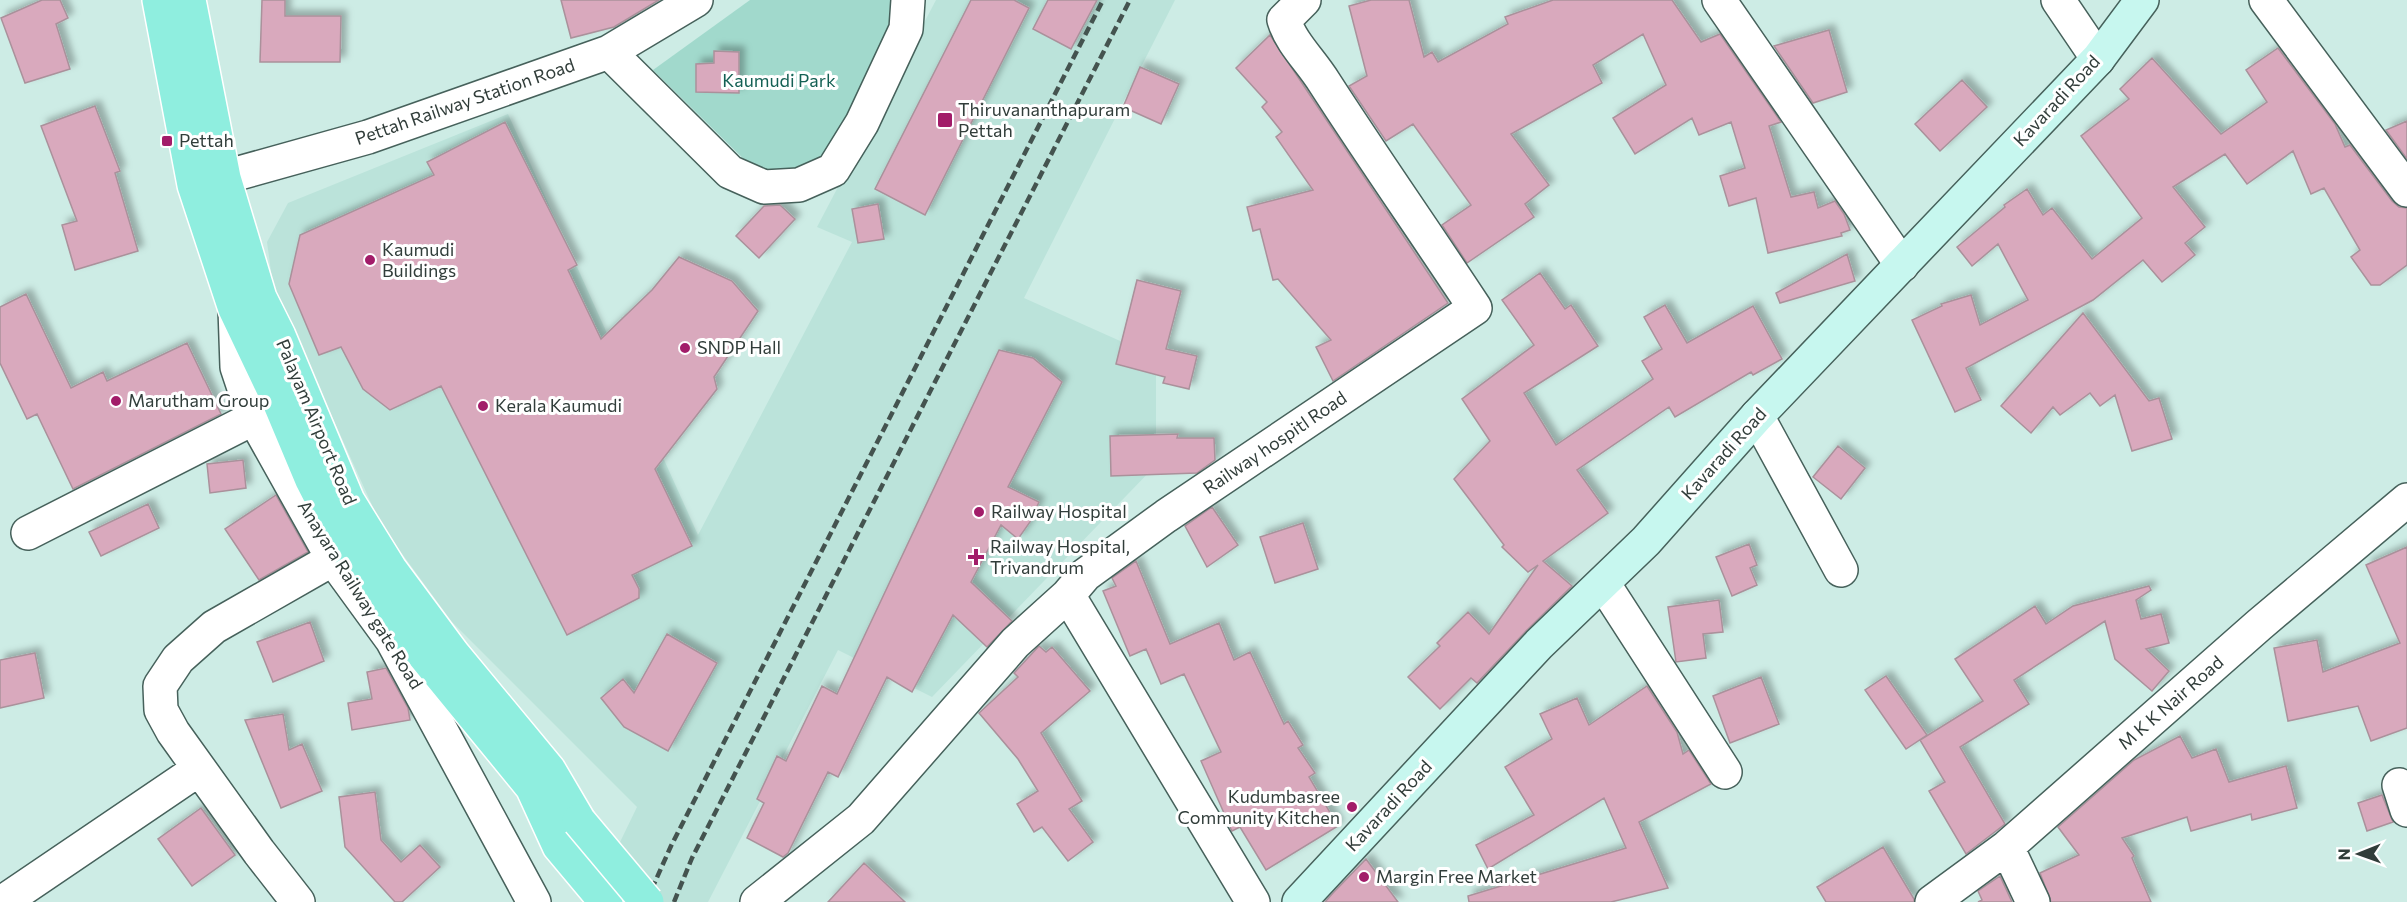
<svg xmlns="http://www.w3.org/2000/svg" width="2407" height="902" font-family="Commissioner,sans-serif">
<style>
.built{fill:#bbe3da}
.green{fill:#a1d9cc}
.building{fill:#d9a9bd;stroke:#aa919b;stroke-width:1.5;filter:url(#shadow)}
.lines{fill:none;stroke-linecap:round;stroke-linejoin:round}
.street-casing{stroke:#46615b;stroke-width:36}
.secondary-casing{stroke:#46615b;stroke-width:36}
.primary-casing{stroke:#fff;stroke-width:36}
.street{stroke:#fff;stroke-width:33}
.secondary{stroke:#c7f7ef;stroke-width:33}
.primary{stroke:#8feedf;stroke-width:33}
.rail{stroke:#44534f;stroke-width:4.5;stroke-dasharray:9 4.5;stroke-linecap:butt}
.primary-bridge-casing{stroke:#fff;stroke-width:36;stroke-linecap:butt}
.primary-bridge{stroke:#8feedf;stroke-width:33}
.poi-dot{fill:#a21c69;stroke:#fff;stroke-width:2}
.labels{text-anchor:middle;stroke-width:6;stroke-linejoin:round;paint-order:stroke}
.park-label{font-size:18px;fill:#146054;stroke:#fff}
.street-label{font-size:18px;fill:#313d3a;stroke:#fff}
.poi-label{font-size:18px;fill:#313d3a;stroke:#fff;text-anchor:start}
</style>
<defs>
<filter id="shadow"><feDropShadow dx="5.5" dy="-5.5" stdDeviation="3" flood-color="#0004"/></filter>
</defs>
<rect width="100%" height="100%" fill="#cdece5"/>
<!-- built -->
<path class="built" d="M936 0H1175L1024 298 1156 357V465L932 697 838 650 708 902H591L637 807 452 622 381 525 273 286 267 242 288 203 508 114 698 535 852 242 817 227Z"/>
<!-- green -->
<path class="green" d="M750 0H894L887 48 826 165 758 173 653 70Z"/>
<!-- building -->
<path class="building" d="M42 0H60L68 18 56 24 70 69 25 83 1 18Z
M262 0H285V16H341L340 62H260Z
M561 0H659L614 27 571 38Z
M971 0H1014L1029 8 925 215 875 189Z
M1048 0H1097L1071 49 1033 29Z
M1371 0H1409L1424 57 1432 52 1438 62 1508 24 1505 17 1553 0H1672L1701 42 1720 34 1781 122 1769 126 1791 197 1814 192 1818 208 1835 201 1844 214 1850 230 1841 233 1842 236 1768 253 1756 198 1729 206 1720 176 1745 168 1731 122 1699 135 1692 118 1635 154 1613 118 1666 85 1643 34 1593 65 1602 83 1511 134 1549 185 1525 204 1534 217 1467 263 1442 225 1471 205 1413 124 1386 141 1349 86 1367 76 1349 6Z
M1829 30 1847 92 1813 103 1774 46Z
M1270 35 1448 303 1333 381 1316 347 1331 340 1278 279 1273 280 1260 229 1253 231 1247 207 1313 190 1276 137 1282 132 1262 107 1267 102 1236 68Z
M2278 48 2335 124 2345 147 2350 145 2392 201 2399 207 2407 208V265L2380 285H2371L2351 257 2360 250 2324 188 2311 194 2293 151 2247 184 2225 154 2173 187 2205 227 2185 243 2195 255 2162 282 2143 260 2093 300 1966 368 1981 400 1955 412 1912 320 1942 306 1941 304 1971 295 1980 325 2028 300 1998 244 1972 266 1957 247 2005 207 2004 205 2027 189 2043 215 2052 208 2092 259 2142 218 2081 136 2129 99 2120 89 2152 58 2221 134 2267 102 2246 70Z
M714 51 739 52V93L696 92V64L714 63Z
M1140 67 1179 84 1161 124 1123 107Z
M1962 80 1987 107 1940 151 1915 124Z
M95 106 120 171 115 173 138 251 75 270 62 225 77 221 41 126Z
M2407 121V159L2386 130Z
M505 122 577 265 568 270 601 339 652 290 679 257 732 281 758 311 714 377 717 389 655 469 692 546 632 575 639 589V598L567 635 441 386 390 410 363 389 341 347 319 355 289 284 300 235 434 175 427 162Z
M878 204 884 239 858 243 852 209Z
M780 205 795 219 759 258 736 236 764 206Z
M1847 254 1855 281 1780 303 1776 293Z
M1540 273 1565 309 1571 305 1598 346 1524 393 1556 445 1653 379 1642 361 1662 349 1644 317 1665 305 1687 343 1753 306 1782 359 1753 375 1751 372 1675 417 1669 407 1577 470 1608 513 1543 561 1572 586 1526 631 1477 683 1471 678 1440 709 1408 677 1440 646 1437 643 1468 612 1489 634 1538 565 1528 572 1502 547 1504 545 1454 479 1490 441 1462 399 1534 345 1502 300Z
M1137 280 1181 291 1166 349 1197 356 1189 389 1163 383 1165 377 1116 364Z
M26 294 71 388 103 372 107 381 187 343 221 414 73 489 37 414 27 419 0 363V307Z
M2083 313 2149 401 2159 398 2172 439 2132 451 2115 395 2100 406 2090 393 2060 415 2053 407 2031 433 2001 406Z
M999 350 1033 358 1062 382 1008 487 1039 502 1030 522 1018 539 1001 525 971 582 1012 621 987 647 953 615 912 692 887 677 838 777 828 772 788 853 783 857 747 838 764 803 757 799 777 756 786 761 822 686 837 694Z
M1178 434 1177 438H1214L1215 460 1197 473 1111 476 1110 436Z
M1838 446 1865 468 1841 499 1813 477Z
M243 460 246 488 210 493 207 464Z
M276 495 308 552 259 580 225 529Z
M148 504 159 528 101 556 89 532Z
M1212 507 1238 545 1207 567 1185 526Z
M1303 523 1318 569 1275 583 1260 537Z
M1749 544 1757 565 1750 568 1757 585 1732 596 1716 557Z
M2407 547V728L2371 741 2358 706 2288 721 2274 648 2317 640 2323 672 2400 643 2366 565Z
M1136 561 1170 644 1219 623 1234 660 1250 652 1284 724 1288 721 1303 745 1298 748 1315 773 1309 777 1338 826 1266 870 1240 827 1232 831 1231 829 1201 761 1221 752 1184 674 1161 684 1146 649 1130 656 1103 591 1116 586 1112 578Z
M2149 586 2151 590 2136 600 2141 619 2161 614 2169 643 2146 649 2169 671 2152 691 2115 659 2105 621 2014 680 2029 704 1960 747 2005 824 1966 854 1929 791 1945 782 1920 740 1983 701 1955 659 2035 606 2046 624 2073 606Z
M1719 600 1723 632 1703 634 1706 658 1676 662 1668 607Z
M310 622 324 661 273 682 257 642Z
M667 634 717 663 668 751 624 727 601 698 623 679 634 693Z
M1039 646 1046 652 1052 647 1090 691 1041 733 1082 801 1069 809 1093 842 1068 861 1042 827 1034 832 1017 804 1038 791 1018 759 979 713 1018 677 1014 673Z
M35 653 44 698 0 708V660Z
M386 668 408 708 410 720 352 730 348 703 372 699 367 672Z
M1886 676 1927 735 1906 749 1865 690Z
M1761 677 1779 724 1730 743 1713 696Z
M1647 686 1677 732 1683 754 1689 750 1711 784 1639 822 1668 888 1611 902H1469L1468 896 1626 848 1604 798 1488 869 1476 845 1534 815 1505 767 1552 739 1540 714 1577 698 1589 725Z
M283 714 289 750 302 744 322 791 281 808 245 720Z
M2180 736 2192 758 2216 749 2229 782 2286 766 2297 808 2252 820 2251 814 2191 831 2187 817 2122 838 2134 856 2132 858 2151 902H2051L2040 873 2079 855 2058 827 2134 760Z
M375 792 381 840 401 862 420 845 440 867 402 902H395L345 847 339 797Z
M2382 795 2393 822 2367 831 2358 803Z
M201 808 235 855 192 886 158 839Z
M1883 847 1914 899V902H1826L1817 887Z
M1366 859 1398 902H1325L1333 893Z
M864 863 905 902H828Z
M2000 876 2012 902H1978L1982 900 1978 891Z"/>
<g class="lines">
<!-- street casing -->
<g class="street-casing">
<path id="street" d="M1719 0 1902 265
M2058 0 2098 59
M2266 0 2407 190
M609 52 730 172 764 187 799 185 833 170 862 123 906 29 908 0
M196 185 368 137 609 52 696 0
M235 309 237 367 254 418 333 559 392 640 534 902
M1757 416 1841 570
M28 533 254 418
M1603 583 1725 772
M2399 785 2407 810
M2007 847 2033 902
M3 902 199 769
M298 902 259 852 173 732 161 710 160 686 178 659 214 627 333 559
M757 902 861 819 1015 643 1068 595
M1253 902 1068 595 1085 575 1166 516 1475 308C1425 232 1373 158 1324 82 1311 61 1291 43 1284 20L1304 0
M1932 902 2007 847 2259 625 2407 500"/>
</g>
<!-- secondary casing -->
<g class="secondary-casing">
<path id="secondary" d="M1299 902 1539 644 1646 541 1757 416 2098 59 2142 0"/>
</g>
<!-- primary casing -->
<g class="primary-casing">
<path id="primary" d="M159 0 194 185 235 309 278 399 312 480 352 558 401 627 532 787 559 846 606 902
M189 0 224 178 260 298 279 336 348 501 390 569 453 654 549 770 579 821"/>
</g>
<!-- street -->
<use href="#street" class="street"/>
<!-- secondary -->
<use href="#secondary" class="secondary"/>
<!-- primary -->
<use href="#primary" class="primary"/>
<!-- rail -->
<path class="rail" d="M646 902 671 846 1103 0
M674 902 692 858 1130 0"/>
<!-- primary-bridge casing -->
<g class="primary-bridge-casing">
<path id="primary-bridge" d="M579 821 647 902"/>
</g>
<!-- primary-bridge -->
<use href="#primary-bridge" class="primary-bridge"/>
</g>
<!-- markers -->
<g class="poi-dot">
<rect x="937" y="112" width="16" height="16" rx="3"/>
<rect x="161" y="135" width="12" height="12" rx="3"/>
<circle cx="370" cy="260" r="6"/>
<circle cx="685" cy="348" r="6"/>
<circle cx="116" cy="401" r="6"/>
<circle cx="483" cy="406" r="6"/>
<circle cx="979" cy="512" r="6"/>
<path d="M973 548h6v6h6v6h-6v6h-6v-6h-6v-6h6z"/>
<circle cx="1352" cy="807" r="6"/>
<circle cx="1364" cy="877" r="6"/>
</g>
<g class="labels">
<!-- park labels -->
<g class="park-label">
<text x="779" y="87">Kaumudi Park</text>
</g>
<!-- street labels -->
<g class="street-label">
<text transform="translate(2057 101) rotate(-47)" y="6">Kavaradi Road</text>
<text transform="translate(465 102) rotate(-19)" y="6">Pettah Railway Station Road</text>
<text transform="translate(316 422) rotate(67)" y="6">Palayam Airport Road</text>
<text transform="translate(1275 443) rotate(-34)" y="6">Railway hospitl Road</text>
<text transform="translate(1724 454) rotate(-48)" y="6">Kavaradi Road</text>
<text transform="translate(360 595) rotate(58)" y="6">Anayara Railway gate Road</text>
<text transform="translate(2171 703) rotate(-41)" y="6">M K K Nair Road</text>
<text transform="translate(1389 806) rotate(-47)" y="6">Kavaradi Road</text>
</g>
<!-- poi labels -->
<g class="poi-label">
<text x="958" y="116">Thiruvananthapuram<tspan x="958" dy="21">Pettah</tspan></text>
<text x="179" y="147">Pettah</text>
<text x="382" y="256">Kaumudi<tspan x="382" dy="21">Buildings</tspan></text>
<text x="697" y="354">SNDP Hall</text>
<text x="128" y="407">Marutham Group</text>
<text x="495" y="412">Kerala Kaumudi</text>
<text x="991" y="518">Railway Hospital</text>
<text x="990" y="553">Railway Hospital,<tspan x="990" dy="21">Trivandrum</tspan></text>
<text x="1340" y="803" text-anchor="end">Kudumbasree<tspan x="1340" dy="21">Community Kitchen</tspan></text>
<text x="1376" y="883">Margin Free Market</text>
</g>
</g>
<!-- north arrow -->
<g transform="translate(2359 854) rotate(269)" stroke="#ffffff" stroke-width="4.5" paint-order="stroke">
<path d="M0-4.5L10 22L0 15L-10 22Z" fill="#313d3a"/>
<text y="-9" font-size="16" font-weight="bold" text-anchor="middle" fill="#313d3a">N</text>
</g>
</svg>
